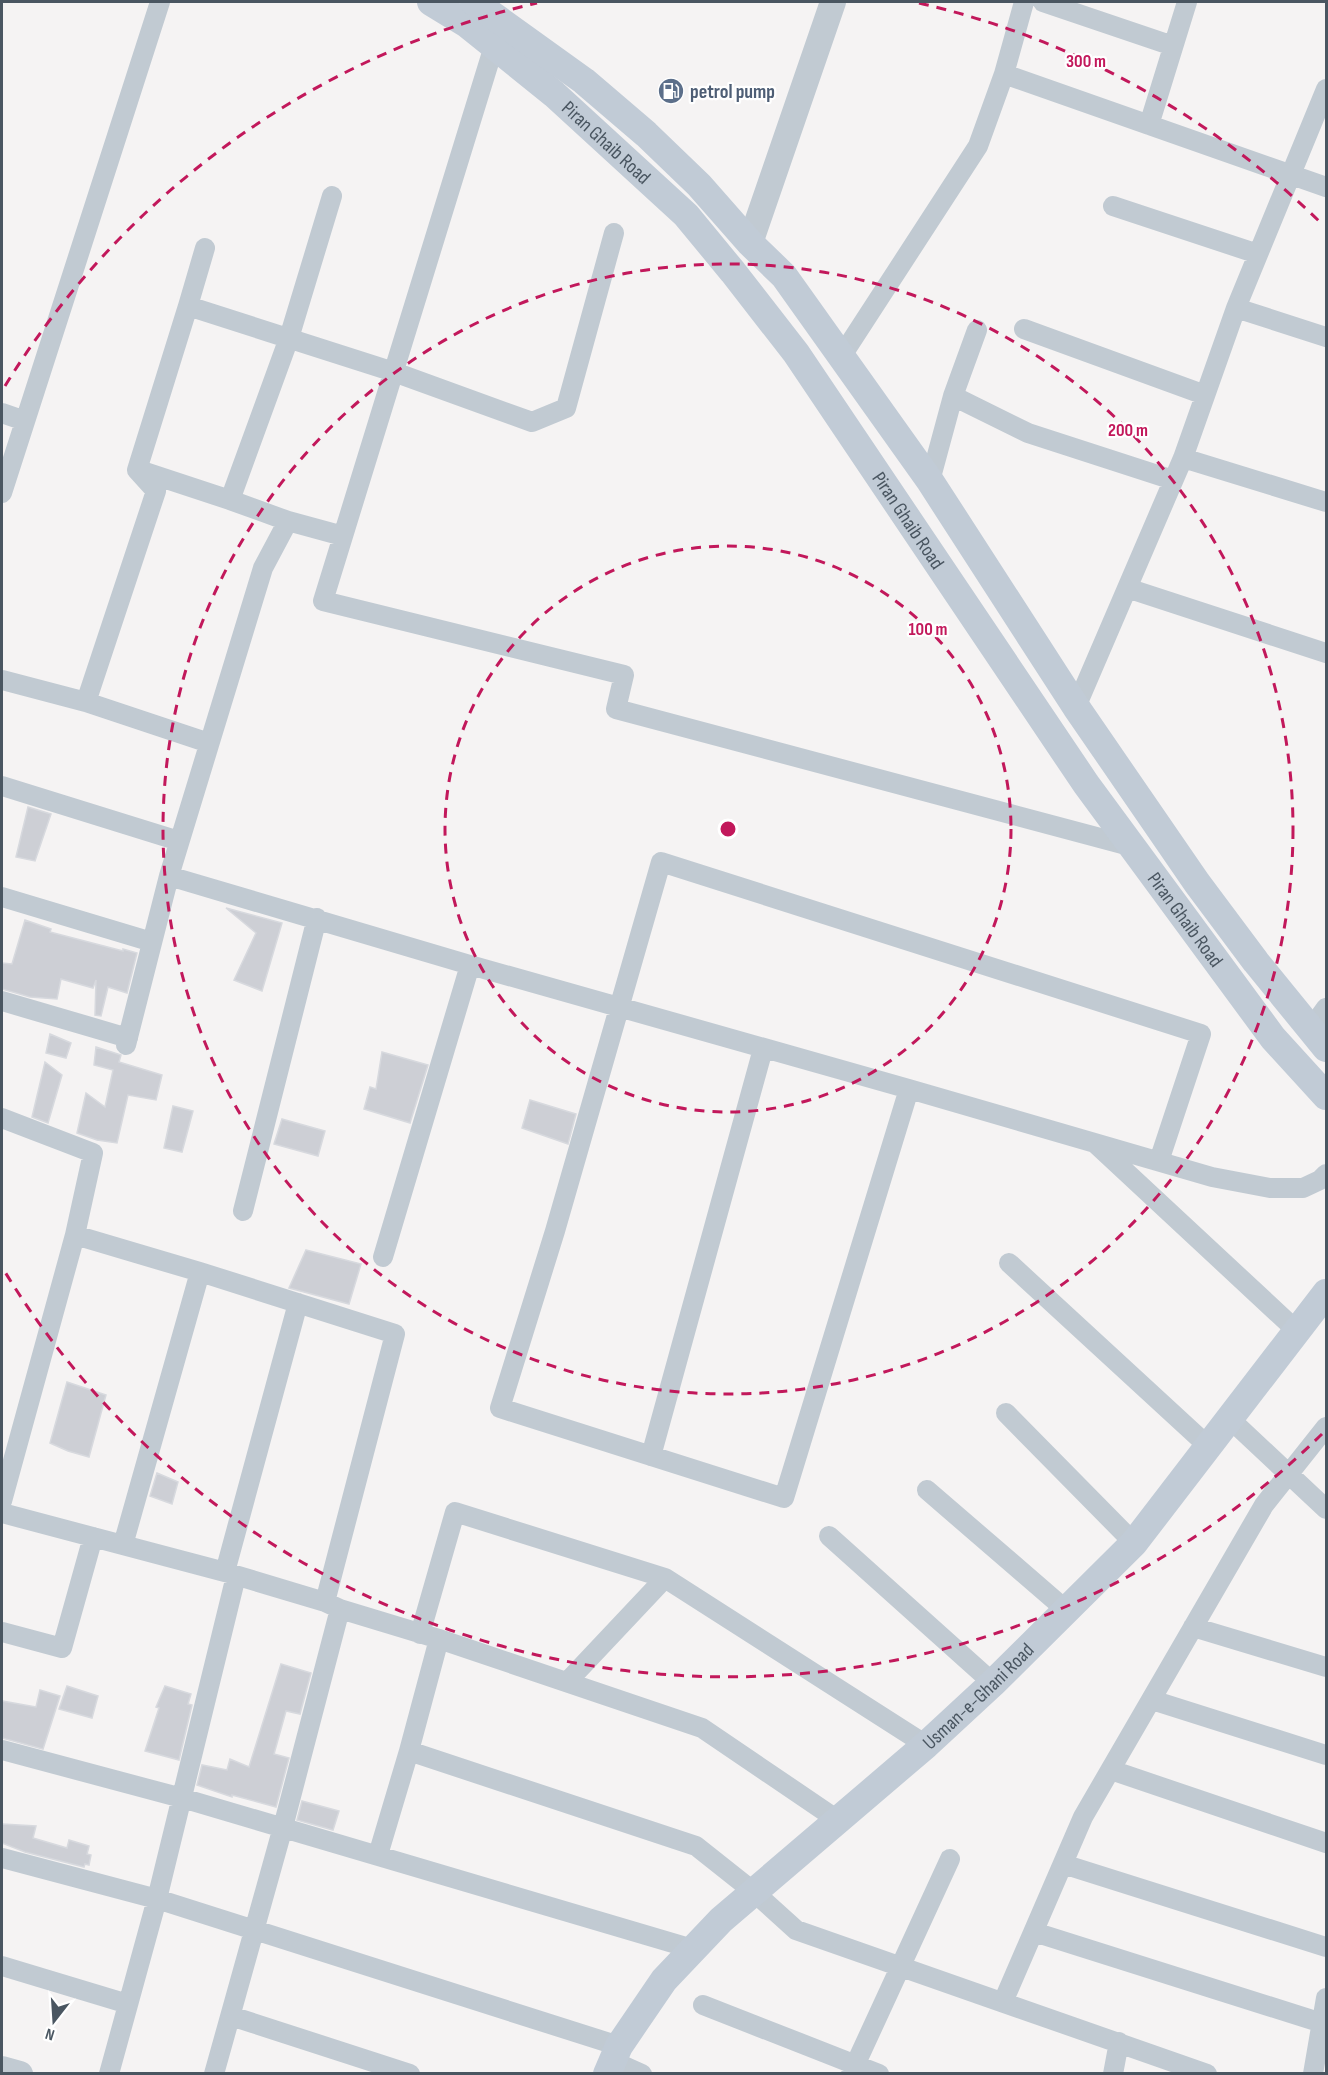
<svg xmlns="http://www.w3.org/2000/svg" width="1328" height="2075" font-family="'Sofia Sans Condensed',sans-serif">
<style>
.building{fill:#cdcfd5;stroke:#d7d9de;stroke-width:1.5}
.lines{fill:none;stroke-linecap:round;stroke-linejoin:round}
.minor{stroke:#c1cad2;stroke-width:20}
.tertiary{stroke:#c1cad2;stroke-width:26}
.secondary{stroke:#c1cbd6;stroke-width:28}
.ring{fill:none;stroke:#c2185b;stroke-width:3;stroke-dasharray:10 8}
.labels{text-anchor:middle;stroke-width:4.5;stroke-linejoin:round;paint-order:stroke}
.service-label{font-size:20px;font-weight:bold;fill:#4e5e75;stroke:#fff;text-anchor:start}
.street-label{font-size:20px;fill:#4a5661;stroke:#fff}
.centre{fill:#c2185b;stroke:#fff;stroke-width:3}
.ring-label{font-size:18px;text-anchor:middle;font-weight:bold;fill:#c2185b;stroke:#fff;stroke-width:4.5;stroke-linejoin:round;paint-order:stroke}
</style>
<rect width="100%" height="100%" fill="#f5f3f3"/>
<!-- building -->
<path class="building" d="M28 807 51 814 35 861 16 857Z
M226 908 282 923 262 991 234 980 256 933Z
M25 920 51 929 50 932 123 951V949L137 953 127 993 108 987 101 1016 95 1015 96 980 93 988 61 979 57 999 30 997 2 989V963L12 964Z
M50 1034 71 1043 66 1058 46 1053Z
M96 1047 121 1055 119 1062 162 1075 156 1100 128 1095 117 1143 97 1140 77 1133 86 1093 105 1107 113 1070 94 1065Z
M382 1052 428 1065 410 1123 364 1109 370 1087 376 1089Z
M45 1062 62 1075 48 1123 32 1117Z
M530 1100 576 1114 568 1144 522 1128Z
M173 1106 193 1111 182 1152 164 1148Z
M282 1119 325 1131 318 1156 274 1144Z
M306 1250 361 1264 349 1304 289 1288Z
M67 1382 106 1395 89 1457 68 1451 50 1443Z
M157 1473 178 1482 172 1504 150 1496Z
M281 1664 311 1673 300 1714 286 1711 274 1754 289 1758 276 1807 232 1795V1797L197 1785 202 1765 227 1770 230 1759 249 1767Z
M67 1686 98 1696 92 1718 59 1709Z
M165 1686 191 1694 188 1704 192 1705 179 1760 145 1751 159 1708 156 1707Z
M40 1690 60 1696 43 1749 2 1738V1701L36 1707Z
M302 1801 339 1811 333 1830 297 1820Z
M2 1824 36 1826 33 1838 67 1848 69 1840 89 1846 87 1854 91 1855 89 1865 85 1864 84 1867 25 1852 2 1843Z"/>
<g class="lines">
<!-- minor -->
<path class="minor" d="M1043 2 1173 46
M494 46 323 601 624 675 616 709 1130 846
M1004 74 1326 187
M1149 125 1187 2
M1113 206 1258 254
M205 248 188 306 394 372 532 422 566 408 614 233
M188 306 137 470 156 491 86 702 209 743
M1236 308 1326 337
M1024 329 1205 395
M841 357 978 146 1004 74 1024 2
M953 396 1028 433 1173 480
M2 413 25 421
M1183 458 1326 502
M139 470 230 500 289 338 332 196
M930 481 953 396 977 330
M2 493 160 2
M288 521 343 536
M1127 588 1326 653
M2 680 86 702
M1076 707 1183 458 1236 308 1326 89
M2 786 179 841
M169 876 263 568 288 521 230 500
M2 897 152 942
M2 1001 128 1038
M1310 1030 1326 1008
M126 1045 169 876 470 965 909 1089 1212 1177 1270 1188H1303L1320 1180 1326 1174
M909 1089 784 1498 500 1408 555 1231 661 862 1201 1034 1159 1161
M2 1118 93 1153 75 1235 2 1501
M1097 1145 1297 1331
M243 1211 317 918
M75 1235 200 1272 395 1334 325 1602
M383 1257 470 965
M1009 1263 1209 1447
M1006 1413 1134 1543
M1230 1419 1326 1509
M651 1456 763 1049
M927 1490 1066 1610
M2 1513 225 1572 325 1602 340 1609 439 1639 702 1728 839 1821
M829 1536 993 1683
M123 1545 200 1272
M225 1572 298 1303
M1193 1627 1326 1667
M2 1632 62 1648 93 1537
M420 1634 455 1512 665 1578 926 1745
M439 1639 409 1751 696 1846 754 1892 796 1930 1207 2074
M567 1682 665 1578
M1152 1700 1326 1755
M2 1750 182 1798 693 1949
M1111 1770 1326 1843
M378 1855 409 1751
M2 1858 157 1899 619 2046
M1063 1864 1326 1947
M1034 1932 1322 2023
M2 1966 128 2004
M1003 2002 1083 1817 1264 1505 1326 1427
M703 2005 879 2074
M231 2016 410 2074
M613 2061 642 2074
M109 2074 157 1899 236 1576
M214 2074 283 1827 340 1609
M851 2074 950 1859
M1113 2074 1119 2042
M1313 2074 1326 1998"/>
<!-- tertiary -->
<path class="tertiary" d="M750 243 833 2
M2 2069 20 2074"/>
<!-- secondary -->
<g class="secondary">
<path id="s1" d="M431 2 467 24 554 94 686 215 733 272 796 353 1086 784 1273 1038 1326 1096"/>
<path d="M474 2 584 81 646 134 699 185 750 243 784 276 930 481 1076 707 1197 883 1256 962 1326 1048"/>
<path id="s2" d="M607 2074 619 2046 664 1980 721 1920 926 1745 993 1683 1134 1543 1326 1293"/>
</g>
</g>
<!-- distance rings -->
<g class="ring">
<circle cx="728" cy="829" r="283"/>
<circle cx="728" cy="829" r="565"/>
<path d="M1322 1434A848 848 0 0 1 5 1272M5 386A848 848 0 0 1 537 3M919 3A848 848 0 0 1 1322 224"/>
</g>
<!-- icons -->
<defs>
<g id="fuel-disc" transform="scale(1.35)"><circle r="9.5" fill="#5c6f8a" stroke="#fff"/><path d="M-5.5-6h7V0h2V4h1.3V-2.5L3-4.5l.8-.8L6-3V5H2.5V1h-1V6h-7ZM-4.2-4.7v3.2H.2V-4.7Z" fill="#fff"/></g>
</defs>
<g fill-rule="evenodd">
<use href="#fuel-disc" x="671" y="91"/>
</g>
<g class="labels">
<!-- service labels -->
<g class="service-label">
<text x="690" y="98">petrol pump</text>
</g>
<!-- street labels -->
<g class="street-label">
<text dy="7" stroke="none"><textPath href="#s1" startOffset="225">Piran Ghaib Road</textPath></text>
<text dy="7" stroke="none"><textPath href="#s1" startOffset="711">Piran Ghaib Road</textPath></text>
<text dy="7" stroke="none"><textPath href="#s1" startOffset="1197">Piran Ghaib Road</textPath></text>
<text dy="7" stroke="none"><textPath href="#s2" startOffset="534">Usman-e-Ghani Road</textPath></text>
</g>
</g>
<circle cx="728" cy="829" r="9" class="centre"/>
<g class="ring-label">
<text x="1086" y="67">300 m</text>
<text x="1128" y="436">200 m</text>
<text x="928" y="635">100 m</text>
</g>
<!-- border -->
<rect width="1328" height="2075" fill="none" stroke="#4a5661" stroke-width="6"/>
<!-- north arrow -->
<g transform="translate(54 2021) rotate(197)" stroke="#ffffff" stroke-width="4.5" paint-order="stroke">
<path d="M0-4.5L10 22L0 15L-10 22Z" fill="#4a5661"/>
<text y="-9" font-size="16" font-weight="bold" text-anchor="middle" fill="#4a5661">N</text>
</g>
</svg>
